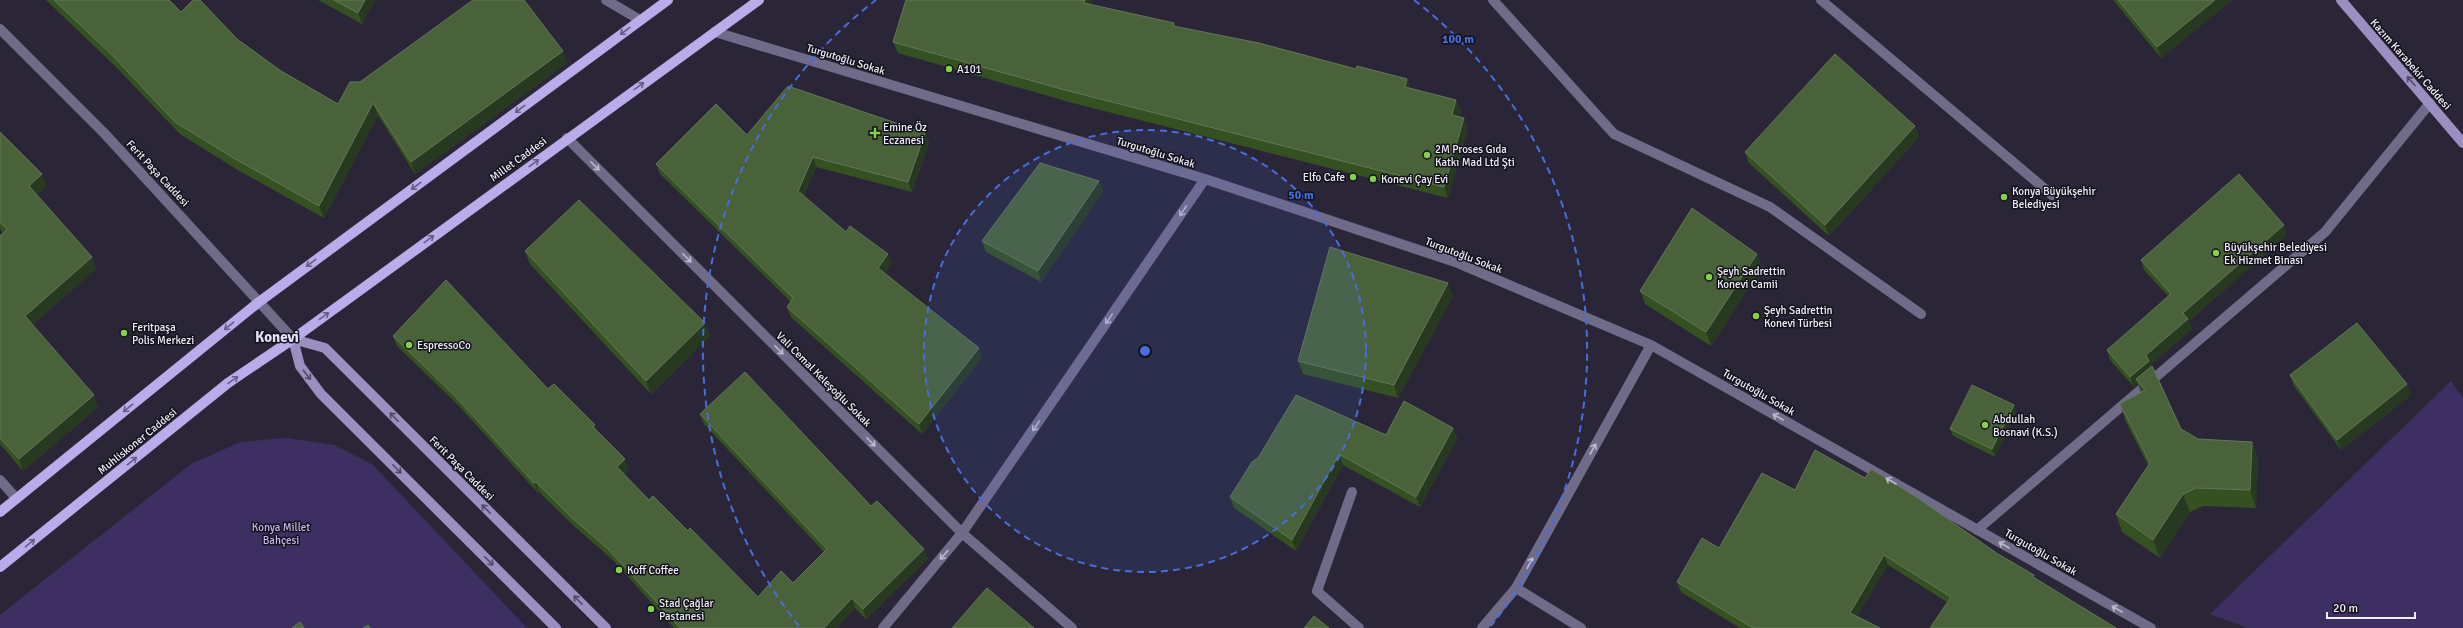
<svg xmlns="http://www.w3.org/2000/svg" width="2463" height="628" font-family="Signika,sans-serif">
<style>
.green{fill:#3e2f62}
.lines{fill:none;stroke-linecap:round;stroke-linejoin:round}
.street{stroke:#716b8a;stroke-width:10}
.secondary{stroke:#9a8fc0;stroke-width:10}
.primary{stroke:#baabeb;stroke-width:10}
.wall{fill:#355121}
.shaded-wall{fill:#283921}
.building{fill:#496239;stroke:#637857}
.oneway{stroke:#665e82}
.oneway2{stroke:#504a64}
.oneway3{stroke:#bdbacd}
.ring{fill:none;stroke:#476edf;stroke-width:2;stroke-dasharray:7 5}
.poi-dot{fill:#84cf4d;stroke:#131119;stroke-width:1.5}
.labels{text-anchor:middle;stroke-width:3;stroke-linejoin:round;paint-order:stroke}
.street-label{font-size:11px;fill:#f0eefa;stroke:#131119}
.poi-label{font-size:11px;fill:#f0eefa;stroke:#131119;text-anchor:start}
.park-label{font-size:11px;fill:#c4b7f1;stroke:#131119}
.district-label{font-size:15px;font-weight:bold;fill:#e4dff8;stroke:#131119}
.centre{fill:#476edf;stroke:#131119;stroke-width:2}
.ring-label{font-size:12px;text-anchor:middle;font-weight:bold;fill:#476edf;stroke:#131119;stroke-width:3;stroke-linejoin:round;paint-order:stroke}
</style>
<rect width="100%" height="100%" fill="#2a2638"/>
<!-- green -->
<path class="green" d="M2451 381 2463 398V628H2248L2210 614Z
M287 438 334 445 373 465 527 628H0V615L191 464 241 442Z"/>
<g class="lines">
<!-- street -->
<path class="street" d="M606 0 640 20
M1493 0 1614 134 1770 207 1921 314
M1821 0 2052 195
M0 29 105 134 293 339
M715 32 1205 179 1455 262 1651 345 2151 628
M567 138 962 533 1072 628
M0 480 16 498
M1352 492 1317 591 1359 628
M1977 530 2325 232 2430 103
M1516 588 1581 628
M883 628 962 533 1205 179
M1482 628 1516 588 1651 345"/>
<!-- secondary -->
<path class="secondary" d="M2341 0 2463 143
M293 339 325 348 606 628
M293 339 300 366 321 394 556 628"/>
<!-- primary -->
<path class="primary" d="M0 512 259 302 668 0
M0 567 228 383 293 339 759 0"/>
</g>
<!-- wall -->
<path class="wall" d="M46 0H169L181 12 237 39 281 71 338 104 360 82 563 51 567 63 415 174 378 115 324 218 236 169 180 134 117 68Z
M318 0H375L362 24Z
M906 0H1092L1091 5 1174 23 1176 27 1456 100 1461 112 1459 117 1468 129 1448 198 1069 102 898 53 893 42Z
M2113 0H2232L2161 58Z
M1915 126 1919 137 1829 236 1749 163 1745 152Z
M0 132 46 186 36 195 92 257 96 269 32 325 98 407 23 471 0 444V236L3 233 0 229Z
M925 133 929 143 912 192 816 167 804 196 846 232 888 254 892 264 885 273 982 358 922 434 791 317 787 307 791 302 660 174 656 164 747 135Z
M1099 181 1103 192 1041 282 986 252 982 241Z
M2287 235 2189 321 2192 329 2150 365 2181 429 2198 439 2252 442 2258 459 2256 508 2203 506 2190 512 2160 558 2122 532 2116 514 2148 465 2126 422 2120 404 2141 393 2138 384 2134 387 2110 360 2107 350 2168 296 2144 270 2141 260Z
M525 251 705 323 710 336 651 394 530 264Z
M1757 254 1762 267 1711 346 1645 304 1640 291Z
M1453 296 1398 398 1303 374 1298 361Z
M393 336 548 389 598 432 629 469 624 474 649 500 688 531 758 597 793 583 824 552 704 424 700 414 871 506 924 549 928 559 866 619 855 608 837 628H674L613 560 575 527 539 492 538 493 458 405 397 346Z
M2290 375 2411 395 2341 450 2294 386Z
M2014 405 2016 413 1995 457 1953 436 1950 429Z
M1453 428 1457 439 1420 507 1343 465 1296 551 1234 508 1230 497 1386 435Z
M1795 490 1998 554 1947 602 1888 565 1857 616 1880 628H1740L1681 592 1677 582 1719 548Z"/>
<!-- shaded-wall -->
<path class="shaded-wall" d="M365 0H375L362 24 358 13Z
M1085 0H1092L1089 15 1084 3Z
M2215 0H2232L2161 58 2157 47Z
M563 51 567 63 415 174 411 162Z
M1407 79 1411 90 1405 87Z
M1456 100 1461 112 1456 126 1452 115Z
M373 103 378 115 324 218 319 206Z
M1464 118 1468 129 1448 198 1444 187Z
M1915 126 1919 137 1829 236 1825 225Z
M925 133 929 143 912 192 908 182Z
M813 157 816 167 802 201 798 191Z
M42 174 46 186 33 198 29 186Z
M1099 181 1103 192 1041 282 1038 271Z
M2284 225 2287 235 2189 321 2192 329 2150 365 2152 371 2136 379 2138 384 2134 387 2130 377 2146 355 2183 313Z
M888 254 892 264 881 278 878 268Z
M1757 254 1762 267 1711 346 1706 332Z
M92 257 96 269 29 328 25 316Z
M1448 283 1453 296 1398 398 1394 385Z
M705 323 710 336 651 394 646 381Z
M979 348 982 358 922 434 919 424Z
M2407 384 2411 395 2341 450 2337 440Z
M94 395 98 407 23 471 19 459Z
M2014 405 2016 413 1995 457 1992 449Z
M595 425 599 435 593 427Z
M1453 428 1457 439 1420 507 1416 497Z
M2252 442 2258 459 2256 508 2250 490Z
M1339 454 1343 465 1296 551 1292 540Z
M625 459 629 469 621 477 617 467Z
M536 482 539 492 538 493 534 483Z
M2183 494 2190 512 2160 558 2153 540Z
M924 549 928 559 866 619 863 609Z
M1884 555 1888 565 1853 623 1850 613Z
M852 598 855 608 837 628H824Z"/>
<!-- building -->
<path class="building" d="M54 0H169L181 12 193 0H200L237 39 281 71 338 104 350 82H360L473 0H524L563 51 411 162 373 103 319 206 232 157 175 122 113 56Z
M334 0H365L358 13Z
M906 0H1085L1084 3 1174 23 1173 26 1259 43 1356 69 1357 66 1407 79 1405 87 1456 100 1452 115 1464 118 1444 187 1065 90 893 42Z
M2118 0H2215L2157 47Z
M1835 54 1915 126 1825 225 1745 152Z
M788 86 925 133 908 182 813 157 798 191 846 232 850 226 888 254 878 268 979 348 919 424 787 307 793 298 656 164 716 104 747 135Z
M0 132 42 174 29 186 92 257 25 316 94 395 19 459 0 438V236L7 229 0 222Z
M1040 163 1099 181 1038 271 982 241Z
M2239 174 2284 225 2183 313 2188 319 2146 355 2149 361 2130 377 2107 350 2171 294 2141 260Z
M579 200 705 323 646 381 525 251Z
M1692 208 1757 254 1706 332 1640 291Z
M1330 247 1448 283 1394 385 1298 361Z
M446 280 548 389 554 384 595 425 593 427 625 459 617 467 649 500 653 496 688 531 690 528 758 597 781 571 793 583 827 549 700 414 745 372 871 506 877 501 924 549 863 609 852 598 824 628H680L609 550 571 517 536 482 534 483 454 395 393 336Z
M2357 323 2407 384 2337 440 2290 375Z
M2152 366 2181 429 2198 439 2252 442 2250 490 2196 488 2183 494 2153 540 2116 514 2150 463 2120 404 2145 390 2136 379Z
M1972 385 2014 405 1992 449 1950 429Z
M1296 395 1386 435 1404 401 1453 428 1416 497 1339 454 1292 540 1230 497 1252 462 1258 458Z
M1815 450 1865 478 1871 469 1916 497 1998 554 2034 575 2033 577 2116 628H1930L1951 597 1884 555 1850 613 1880 628H1753L1677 582 1702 538 1719 548 1762 473 1795 490Z
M987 588 1034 628H952Z
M1314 616 1329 628H1304Z
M300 622 304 628H292Z
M368 625 370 628H363Z"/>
<!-- one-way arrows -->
<defs><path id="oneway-shaft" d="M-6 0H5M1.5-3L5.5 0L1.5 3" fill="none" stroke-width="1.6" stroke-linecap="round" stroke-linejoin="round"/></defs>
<g class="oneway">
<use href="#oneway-shaft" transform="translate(625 31) rotate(143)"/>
<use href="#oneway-shaft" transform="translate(639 86) rotate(-36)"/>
<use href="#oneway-shaft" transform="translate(520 109) rotate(143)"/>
<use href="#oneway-shaft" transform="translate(534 163) rotate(-36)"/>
<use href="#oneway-shaft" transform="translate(416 186) rotate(143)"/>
<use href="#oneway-shaft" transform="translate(429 239) rotate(-36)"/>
<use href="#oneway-shaft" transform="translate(311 263) rotate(144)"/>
<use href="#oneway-shaft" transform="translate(324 316) rotate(-36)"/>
<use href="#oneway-shaft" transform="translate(229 326) rotate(141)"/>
<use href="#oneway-shaft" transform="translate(233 380) rotate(-35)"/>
<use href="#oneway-shaft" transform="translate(128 408) rotate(141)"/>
<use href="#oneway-shaft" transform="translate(132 461) rotate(-39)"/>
<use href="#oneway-shaft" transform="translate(30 543) rotate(-39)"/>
</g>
<g class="oneway2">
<use href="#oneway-shaft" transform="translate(2411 81) rotate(-131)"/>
<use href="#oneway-shaft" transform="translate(307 375) rotate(52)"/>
<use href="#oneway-shaft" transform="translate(394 417) rotate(-135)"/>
<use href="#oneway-shaft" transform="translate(397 469) rotate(45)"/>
<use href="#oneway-shaft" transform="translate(486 509) rotate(-135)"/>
<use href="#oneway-shaft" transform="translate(489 561) rotate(45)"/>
<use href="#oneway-shaft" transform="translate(578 600) rotate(-135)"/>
</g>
<g class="oneway3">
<use href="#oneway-shaft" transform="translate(595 166) rotate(45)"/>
<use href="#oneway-shaft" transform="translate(1183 211) rotate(124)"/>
<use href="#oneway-shaft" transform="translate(687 258) rotate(45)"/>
<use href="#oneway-shaft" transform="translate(1109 319) rotate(124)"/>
<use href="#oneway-shaft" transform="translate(779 350) rotate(45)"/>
<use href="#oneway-shaft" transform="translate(1778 417) rotate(-150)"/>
<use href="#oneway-shaft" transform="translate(1036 426) rotate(124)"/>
<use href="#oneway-shaft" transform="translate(871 442) rotate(45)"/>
<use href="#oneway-shaft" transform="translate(1593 449) rotate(-61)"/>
<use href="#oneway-shaft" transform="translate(1891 481) rotate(-150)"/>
<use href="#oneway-shaft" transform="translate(2004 545) rotate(-150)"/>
<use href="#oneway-shaft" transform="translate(944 555) rotate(130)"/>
<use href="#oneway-shaft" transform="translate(1530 563) rotate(-61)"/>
<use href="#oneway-shaft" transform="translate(2117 609) rotate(-150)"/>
</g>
<!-- distance rings -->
<circle cx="1145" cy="351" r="221" fill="#476edf" fill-opacity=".12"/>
<g class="ring">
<circle cx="1145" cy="351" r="221"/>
<path d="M799 626A442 442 0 0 1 876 0M1414 0A442 442 0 0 1 1491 626"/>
</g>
<!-- markers -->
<g class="poi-dot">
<circle cx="949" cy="69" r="4"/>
<path d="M873 127h4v4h4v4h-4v4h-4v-4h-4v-4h4z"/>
<circle cx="1427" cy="155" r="4"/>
<circle cx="1353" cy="177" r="4"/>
<circle cx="1373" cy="179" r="4"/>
<circle cx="2004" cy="197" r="4"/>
<circle cx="2216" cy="253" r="4"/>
<circle cx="1709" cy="277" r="4"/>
<circle cx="1756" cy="316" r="4"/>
<circle cx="124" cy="333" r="4"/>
<circle cx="409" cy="345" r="4"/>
<circle cx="1985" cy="425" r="4"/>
<circle cx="619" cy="570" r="4"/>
<circle cx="651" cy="609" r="4"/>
</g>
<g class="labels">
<!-- street labels -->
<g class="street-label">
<text transform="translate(846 59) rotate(17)" y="4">Turgutoğlu Sokak</text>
<text transform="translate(2411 64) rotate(49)" y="4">Kazım Karabekir Caddesi</text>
<text transform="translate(1156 152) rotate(17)" y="4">Turgutoğlu Sokak</text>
<text transform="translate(518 159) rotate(-36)" y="4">Millet Caddesi</text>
<text transform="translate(158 173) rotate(47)" y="4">Ferit Paşa Caddesi</text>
<text transform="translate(1464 255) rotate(21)" y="4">Turgutoğlu Sokak</text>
<text transform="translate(824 379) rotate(45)" y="4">Vali Cemal Keleşoğlu Sokak</text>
<text transform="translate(1759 392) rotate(30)" y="4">Turgutoğlu Sokak</text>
<text transform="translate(137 441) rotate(-39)" y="4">Muhliskoner Caddesi</text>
<text transform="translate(462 468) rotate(45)" y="4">Ferit Paşa Caddesi</text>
<text transform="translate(2041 552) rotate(30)" y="4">Turgutoğlu Sokak</text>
</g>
<!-- poi labels -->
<g class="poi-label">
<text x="957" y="73">A101</text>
<text x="883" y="131">Emine Öz<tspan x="883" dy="13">Eczanesi</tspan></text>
<text x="1435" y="153">2M Proses Gıda<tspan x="1435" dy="13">Katkı Mad Ltd Şti</tspan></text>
<text x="1345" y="181" text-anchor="end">Elfo Cafe</text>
<text x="1381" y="183">Konevi Çay Evi</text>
<text x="2012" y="195">Konya Büyükşehir<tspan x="2012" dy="13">Belediyesi</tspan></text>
<text x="2224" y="251">Büyükşehir Belediyesi<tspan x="2224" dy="13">Ek Hizmet Binası</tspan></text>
<text x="1717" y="275">Şeyh Sadrettin<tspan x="1717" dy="13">Konevi Camii</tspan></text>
<text x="1764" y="314">Şeyh Sadrettin<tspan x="1764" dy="13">Konevi Türbesi</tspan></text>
<text x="132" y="331">Feritpaşa<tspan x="132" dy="13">Polis Merkezi</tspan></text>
<text x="417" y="349">EspressoCo</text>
<text x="1993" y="423">Abdullah<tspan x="1993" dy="13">Bosnavi (K.S.)</tspan></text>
<text x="627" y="574">Koff Coffee</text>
<text x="659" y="607">Stad Çağlar<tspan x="659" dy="13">Pastanesi</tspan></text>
</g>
<!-- park labels -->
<g class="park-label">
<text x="281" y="531">Konya Millet<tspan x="281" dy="13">Bahçesi</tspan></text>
</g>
<!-- district labels -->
<g class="district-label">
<text x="277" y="342">Konevi</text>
</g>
</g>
<circle cx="1145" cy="351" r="6" class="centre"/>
<g class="ring-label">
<text x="1458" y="43">100 m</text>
<text x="1301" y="199">50 m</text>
</g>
<!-- scale -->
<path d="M2327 612v6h88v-6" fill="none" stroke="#f0eefa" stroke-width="2"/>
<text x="2333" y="612" font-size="12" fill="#f0eefa" stroke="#131119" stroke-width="3" paint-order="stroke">20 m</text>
</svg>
